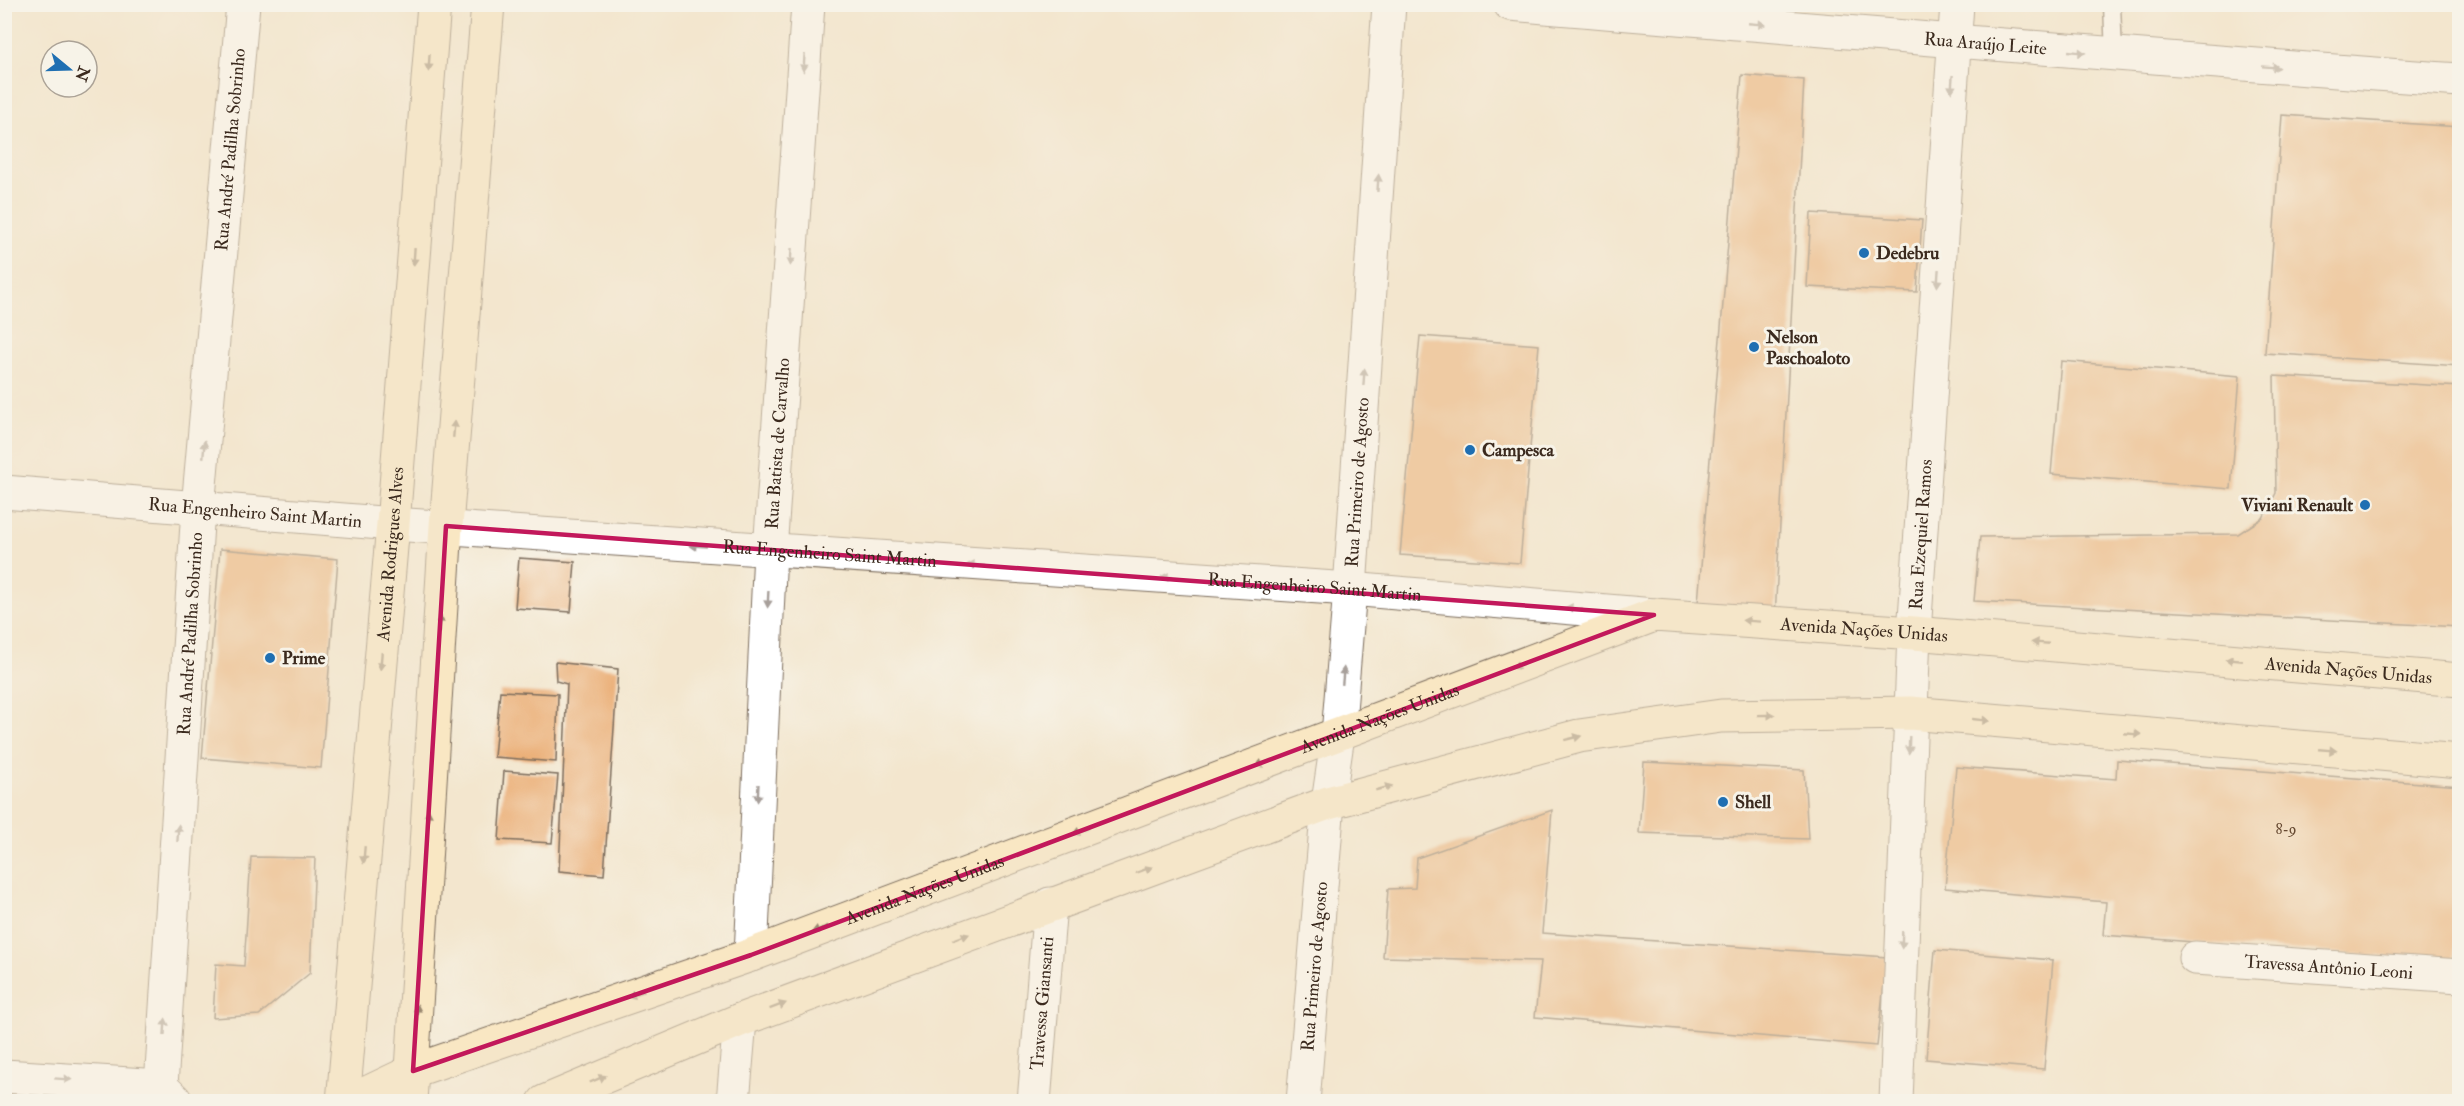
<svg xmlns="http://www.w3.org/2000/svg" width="2464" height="1106" font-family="'IM FELL Double Pica',serif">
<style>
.building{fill:#eaaa6f}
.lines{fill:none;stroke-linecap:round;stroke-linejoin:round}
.lane-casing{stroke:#7b6c5c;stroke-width:19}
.street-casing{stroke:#7b6c5c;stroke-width:35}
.secondary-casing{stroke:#7b6c5c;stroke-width:35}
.lane{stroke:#fff;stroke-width:16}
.street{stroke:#fff;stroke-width:33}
.secondary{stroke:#f9e7c3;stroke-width:33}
.oneway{fill:#a79f9a}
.oneway2{fill:#9a8870}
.marked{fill:none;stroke:#c2185b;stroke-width:4.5;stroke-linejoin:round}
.poi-dot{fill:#1f6fb2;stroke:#f7f3e8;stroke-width:2}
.labels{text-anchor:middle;stroke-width:6;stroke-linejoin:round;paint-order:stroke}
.number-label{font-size:15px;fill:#674a32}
.street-label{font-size:18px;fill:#3b2a1e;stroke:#f7f3e8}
.poi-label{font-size:18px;font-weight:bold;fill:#3b2a1e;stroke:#f7f3e8;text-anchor:start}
</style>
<rect width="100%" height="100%" fill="#f7f3e8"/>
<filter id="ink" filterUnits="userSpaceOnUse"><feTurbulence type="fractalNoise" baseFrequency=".0167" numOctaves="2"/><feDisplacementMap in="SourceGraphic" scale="12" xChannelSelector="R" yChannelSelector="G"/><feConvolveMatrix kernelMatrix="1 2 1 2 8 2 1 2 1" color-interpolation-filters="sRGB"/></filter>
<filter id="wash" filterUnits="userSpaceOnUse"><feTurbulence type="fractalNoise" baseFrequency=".008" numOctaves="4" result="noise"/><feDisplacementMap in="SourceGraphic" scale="24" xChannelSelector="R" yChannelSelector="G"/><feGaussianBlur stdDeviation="1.35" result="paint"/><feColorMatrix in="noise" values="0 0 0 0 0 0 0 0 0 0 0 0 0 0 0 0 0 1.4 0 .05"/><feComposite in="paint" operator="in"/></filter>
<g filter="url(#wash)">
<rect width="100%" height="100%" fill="#f3e6ce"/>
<g id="blocks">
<!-- building -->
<path class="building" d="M1742 75 1804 80 1775 617 1697 615Z
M2282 115 2460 127V366L2265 353Z
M1811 213 1922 220 1917 292 1807 287Z
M1420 336 1539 345 1520 563 1400 555Z
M2061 361 2240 376 2231 489 2051 474Z
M2274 376 2460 387V627L1974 601 1980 537 2238 534 2263 518 2276 493Z
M220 549 338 559 321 768 202 758Z
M519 558 575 562 571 612 515 608Z
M555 662 618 669 604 875 559 871 567 684 556 681Z
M500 691 558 694 556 762 494 757Z
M2117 760 2460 786V872L2453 962 2103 935 2106 902 1945 888 1956 767 2116 779Z
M1644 762 1804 770 1808 839 1639 833Z
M504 771 558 775 552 843 499 840Z
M1552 810 1542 933 1887 957 1877 1046 1535 1017 1541 961 1383 957 1388 889 1415 888 1417 858Z
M251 857 315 858 310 973 259 1015 213 1018 216 964 244 966Z
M1935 950 2053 960 2044 1069 1926 1059Z"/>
</g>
</g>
<g filter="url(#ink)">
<use href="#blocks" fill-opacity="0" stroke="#7b6c5c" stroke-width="1.5"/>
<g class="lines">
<!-- lane casing -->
<g class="lane-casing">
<path id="lane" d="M2112 4 2114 56"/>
</g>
<!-- street casing -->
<g class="street-casing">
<g id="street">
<path id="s1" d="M1510 4C1827 30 2143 58 2460 80"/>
<path id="s2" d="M4 492 393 524 1350 589 1654 615"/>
<path id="s3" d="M751 955 770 551 808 4"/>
<path id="s4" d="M2195 958 2460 976"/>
<path d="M4 1076 161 1086 175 1100"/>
<path id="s5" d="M161 1086 198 508 243 4"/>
<path d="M733 1102 740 1020"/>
<path id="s6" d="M1034 1102 1050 904"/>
<path id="s7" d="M1303 1102 1328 803 1338 735 1350 589 1389 4"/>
<path id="s8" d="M1896 1102 1914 633 1957 4"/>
</g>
</g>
<!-- secondary casing -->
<g class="secondary-casing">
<g id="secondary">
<path id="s9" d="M343 1102 393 524 434 4"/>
<path id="s10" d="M348 1102 413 1071 751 955 1654 615 1914 633 2460 680"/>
<path d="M410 1102 446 526 488 4"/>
<path d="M544 1102 740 1020 1328 803 1579 736 1721 716 1910 713 2460 761"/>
</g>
</g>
<!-- lane -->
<use href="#lane" class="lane"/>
<!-- street -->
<use href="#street" class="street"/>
<!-- secondary -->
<use href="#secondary" class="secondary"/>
</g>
<!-- one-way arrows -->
<defs><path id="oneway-solid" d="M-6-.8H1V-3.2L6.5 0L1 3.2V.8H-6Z" transform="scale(1.5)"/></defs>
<g class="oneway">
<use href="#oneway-solid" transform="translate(1757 24) rotate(5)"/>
<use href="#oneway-solid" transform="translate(2077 52) rotate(6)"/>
<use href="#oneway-solid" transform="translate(804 63) rotate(94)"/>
<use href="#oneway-solid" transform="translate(2271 67) rotate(4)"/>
<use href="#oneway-solid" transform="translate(1952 84) rotate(94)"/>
<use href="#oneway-solid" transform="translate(1378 183) rotate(-86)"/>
<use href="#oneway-solid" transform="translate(791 257) rotate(94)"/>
<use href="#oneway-solid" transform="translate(1938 278) rotate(94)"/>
<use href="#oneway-solid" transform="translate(1364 377) rotate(-86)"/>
<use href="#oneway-solid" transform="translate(204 449) rotate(-85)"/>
<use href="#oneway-solid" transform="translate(698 546) rotate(-176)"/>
<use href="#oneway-solid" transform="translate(976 565) rotate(-176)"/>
<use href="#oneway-solid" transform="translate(1170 577) rotate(-176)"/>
<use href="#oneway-solid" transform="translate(768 599) rotate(93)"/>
<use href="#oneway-solid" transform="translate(1574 608) rotate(-175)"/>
<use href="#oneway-solid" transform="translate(1343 676) rotate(-85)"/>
<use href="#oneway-solid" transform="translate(1909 745) rotate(92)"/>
<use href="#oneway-solid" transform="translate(758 793) rotate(93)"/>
<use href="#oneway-solid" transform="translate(178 833) rotate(-86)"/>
<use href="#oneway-solid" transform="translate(1902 940) rotate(92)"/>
<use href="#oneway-solid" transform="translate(165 1027) rotate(-86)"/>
<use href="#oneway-solid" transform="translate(63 1079) rotate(4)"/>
</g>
<g class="oneway2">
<use href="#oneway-solid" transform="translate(429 63) rotate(94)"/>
<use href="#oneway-solid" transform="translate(414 257) rotate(94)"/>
<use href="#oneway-solid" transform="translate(454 429) rotate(-85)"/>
<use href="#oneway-solid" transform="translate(1751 621) rotate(-176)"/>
<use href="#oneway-solid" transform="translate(440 624) rotate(-87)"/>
<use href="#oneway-solid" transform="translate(2040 643) rotate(-175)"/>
<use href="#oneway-solid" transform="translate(2234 660) rotate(-175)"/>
<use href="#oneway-solid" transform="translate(381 661) rotate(95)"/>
<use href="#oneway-solid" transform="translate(1520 665) rotate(159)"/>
<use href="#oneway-solid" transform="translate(1766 715) rotate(-1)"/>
<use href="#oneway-solid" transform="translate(1981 720) rotate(6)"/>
<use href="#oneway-solid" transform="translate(2133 734) rotate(5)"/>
<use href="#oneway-solid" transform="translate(1573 738) rotate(-14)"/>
<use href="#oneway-solid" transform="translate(2328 750) rotate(5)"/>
<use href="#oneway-solid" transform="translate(1264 763) rotate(159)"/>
<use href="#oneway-solid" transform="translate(1384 788) rotate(-15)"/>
<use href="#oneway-solid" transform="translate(428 818) rotate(-87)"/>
<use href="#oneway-solid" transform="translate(1081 831) rotate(159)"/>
<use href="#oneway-solid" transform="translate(364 855) rotate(95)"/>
<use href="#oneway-solid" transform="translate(1144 870) rotate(-20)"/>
<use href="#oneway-solid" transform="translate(820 929) rotate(159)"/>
<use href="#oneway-solid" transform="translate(961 937) rotate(-20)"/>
<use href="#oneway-solid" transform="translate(636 994) rotate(161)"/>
<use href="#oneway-solid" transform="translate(778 1006) rotate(-20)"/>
<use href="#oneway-solid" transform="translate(417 1013) rotate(-87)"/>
<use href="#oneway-solid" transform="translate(598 1079) rotate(-23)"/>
</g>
</g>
<!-- marked area -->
<path d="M0 0H2464V1106H0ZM446 526 1654 615 751 955 413 1071Z" fill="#f3e6ce" fill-opacity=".55" fill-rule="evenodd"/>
<path class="marked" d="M446 526 1654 615 751 955 413 1071Z"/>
<!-- markers -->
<g class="poi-dot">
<circle cx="1864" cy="253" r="6"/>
<circle cx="1754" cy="347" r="6"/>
<circle cx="1470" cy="450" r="6"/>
<circle cx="2365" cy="505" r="6"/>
<circle cx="270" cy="658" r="6"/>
<circle cx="1723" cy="802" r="6"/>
</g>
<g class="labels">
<!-- number labels -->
<g class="number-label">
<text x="2286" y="834">8-9</text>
</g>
<!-- street labels -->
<g class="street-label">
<text dy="6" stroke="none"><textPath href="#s1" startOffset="477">Rua Araújo Leite</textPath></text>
<text dy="6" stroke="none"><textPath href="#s5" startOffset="939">Rua André Padilha Sobrinho</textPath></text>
<text dy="6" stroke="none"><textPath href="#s3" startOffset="512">Rua Batista de Carvalho</textPath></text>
<text dy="6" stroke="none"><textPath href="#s7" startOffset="622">Rua Primeiro de Agosto</textPath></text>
<text dy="6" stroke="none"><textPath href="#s2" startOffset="252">Rua Engenheiro Saint Martin</textPath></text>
<text dy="6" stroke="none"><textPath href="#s8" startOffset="568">Rua Ezequiel Ramos</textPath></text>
<text dy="6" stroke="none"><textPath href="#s9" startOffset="550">Avenida Rodrigues Alves</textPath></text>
<text dy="6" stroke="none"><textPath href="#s2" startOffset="828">Rua Engenheiro Saint Martin</textPath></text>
<text dy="6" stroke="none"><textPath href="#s2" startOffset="1314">Rua Engenheiro Saint Martin</textPath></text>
<text dy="6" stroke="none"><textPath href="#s10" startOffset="1605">Avenida Nações Unidas</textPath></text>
<text dy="6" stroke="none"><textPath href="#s5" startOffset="453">Rua André Padilha Sobrinho</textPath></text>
<text dy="6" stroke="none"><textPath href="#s10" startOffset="2091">Avenida Nações Unidas</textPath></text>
<text dy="6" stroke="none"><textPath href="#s10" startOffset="1101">Avenida Nações Unidas</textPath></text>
<text dy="6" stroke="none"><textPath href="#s10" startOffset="615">Avenida Nações Unidas</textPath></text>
<text dy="6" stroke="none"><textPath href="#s7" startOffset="136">Rua Primeiro de Agosto</textPath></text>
<text dy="6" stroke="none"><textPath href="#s4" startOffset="134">Travessa Antônio Leoni</textPath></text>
<text dy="6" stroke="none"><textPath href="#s6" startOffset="99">Travessa Giansanti</textPath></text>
</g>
<!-- poi labels -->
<g class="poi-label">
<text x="1876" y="259">Dedebru</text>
<text x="1766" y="343">Nelson<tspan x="1766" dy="21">Paschoaloto</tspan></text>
<text x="1482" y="456">Campesca</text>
<text x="2353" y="511" text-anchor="end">Viviani Renault</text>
<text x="282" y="664">Prime</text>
<text x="1735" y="808">Shell</text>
</g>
</g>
<!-- margin -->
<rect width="2464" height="1106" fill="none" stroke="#f7f3e8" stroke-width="24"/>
<!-- north arrow -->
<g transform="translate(69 69) rotate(109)"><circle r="28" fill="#f7f3e8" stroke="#aca397" stroke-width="1.5"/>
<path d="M0-4.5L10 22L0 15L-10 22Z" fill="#1f6fb2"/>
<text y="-9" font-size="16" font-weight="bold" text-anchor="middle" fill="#3b2a1e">N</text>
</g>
</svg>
